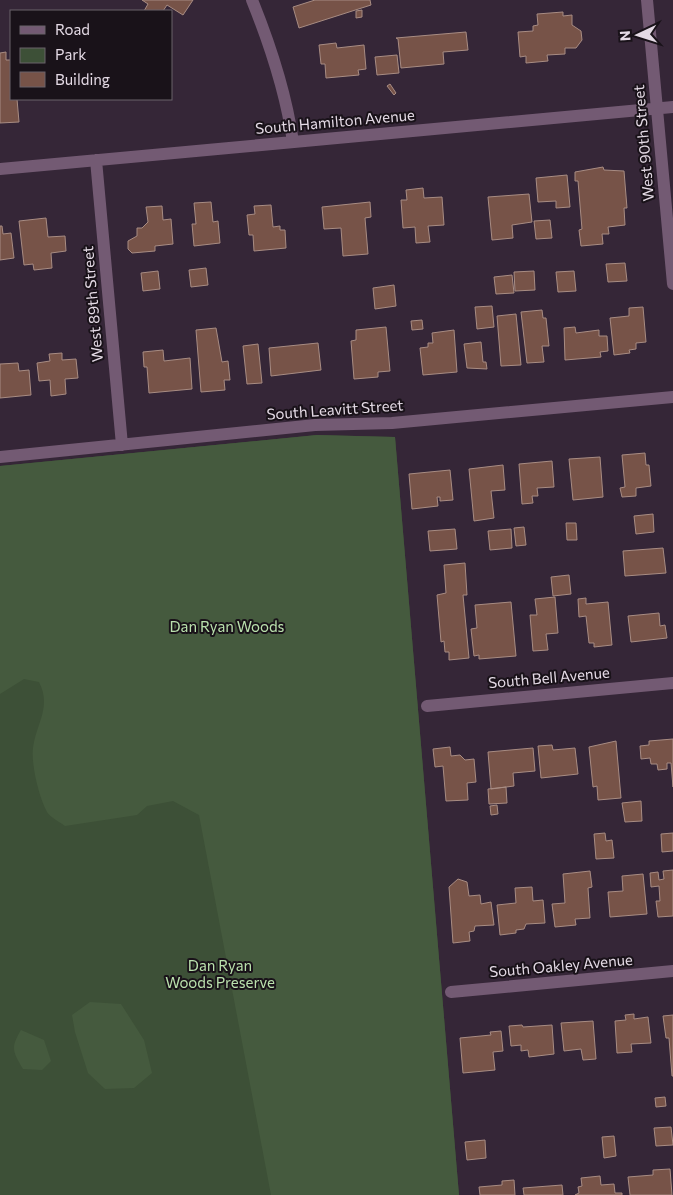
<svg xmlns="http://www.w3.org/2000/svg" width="673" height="1195" font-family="Commissioner,sans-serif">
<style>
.green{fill:#3d5037}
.forest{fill:#455a3e}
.building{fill:#775348;stroke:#a88c83}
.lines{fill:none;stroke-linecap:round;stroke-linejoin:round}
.street{stroke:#735a73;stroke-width:12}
.labels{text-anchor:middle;stroke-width:4;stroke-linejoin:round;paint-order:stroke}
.street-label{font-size:15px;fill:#e4dae5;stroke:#191219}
.park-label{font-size:15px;fill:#bae1ad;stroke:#191219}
</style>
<rect width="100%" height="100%" fill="#352637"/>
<!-- green -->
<path class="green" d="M317 435 395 437 459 1195H0V466Z"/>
<!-- forest -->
<path class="forest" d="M317 435 395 437 459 1195H271L199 815 173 801 147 806 137 815 65 826C60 822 51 818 47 812 39 797 31 765 33 748 36 724 52 707 39 682L24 679 0 694V466Z
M90 1002 121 1004 144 1040 152 1073 134 1088 105 1089 88 1073 75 1032 72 1015Z
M21 1030 44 1040 51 1061 42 1070 23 1069C13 1052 10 1048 21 1030Z"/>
<!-- building -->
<path class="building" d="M142 0H193L183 15 167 5 163 11H144L148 4Z
M315 0H370L371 5 299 28 293 7Z
M362 10V17L356 18V11Z
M563 12V16L572 15V25L581 31 582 40 576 48H565V54L547 55 548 61 526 63V56L520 57 518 32 533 31V26L538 25 537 14Z
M466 32 468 50 443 52 444 64 401 68 398 39 396 38Z
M336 43 337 48 364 45 366 69 358 70 359 75 326 78 325 64H321L319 45Z
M6 52V60H11V99H17L19 122 0 123V53Z
M397 55 399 73 377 75 375 57Z
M390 84 396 93 394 95 387 86Z
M603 167 604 170 624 171 627 208H624L625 225 608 227 609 234H602L603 244 581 246 579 230 582 229 578 181H575V172Z
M567 175 570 207 556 208V201L538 202 536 178Z
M423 188 424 198 442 197 444 225 428 226 430 242 416 243 415 227 403 228 401 200H407L406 190Z
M529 194 532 222 512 225 513 238 492 240 488 197Z
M211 202 213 222 218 221 220 243 194 246 192 224H196L194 203Z
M370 202 371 217 365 218 368 254 343 256 341 228 324 229 322 207Z
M271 205 273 227 280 226V230H285L286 248 254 251 253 235H249L247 215 255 214 254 206Z
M162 206 163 220 171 219 173 244 155 246V251L132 253 128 249V241L137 236V228H142L148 222 146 207Z
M46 218 48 237 65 236 66 251 51 253 52 268 34 270 33 264 24 265 19 221Z
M550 220 552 238 536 239 534 221Z
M0 226H2L3 234 11 233 14 258 0 260Z
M625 263 627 281 608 282 606 264Z
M206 268 208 285 191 287 189 270Z
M158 271 160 289 143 291 141 273Z
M534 271 535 290 515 291 514 272Z
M574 271 576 291 558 292 556 272Z
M512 275 514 293 496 294 494 277Z
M394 285 396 306 375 309 373 288Z
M492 306 494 327 477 329 475 307Z
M643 307 646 342 636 343V349L629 350 630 353 614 355 610 318 629 316V308Z
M542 310 543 318H546L549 346H542L544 362 527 363 521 312Z
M516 314 521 365 501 366 497 316Z
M422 320 423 329 412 330 411 321Z
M386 327 390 371 378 372V377L354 379 351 341 356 340V330Z
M575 327 576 333 599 330V336H607L608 351 600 352 601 357 565 360 564 328Z
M216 328 222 362 228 361 230 380H224L225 390 201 392 196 330Z
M454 330 457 372 423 375 420 348 428 347V343H433L432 333Z
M481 342 483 362H486L487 369 467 368 464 344Z
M318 343 321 370 271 376 269 348Z
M258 344 262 383 247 384 243 346Z
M163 350 164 361 190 358 192 389 149 393 147 367H144L143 352Z
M62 353V360L76 359 78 378 65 379 66 394 51 396 50 380 39 381 37 363 50 361 49 354Z
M18 363 19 371 29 370 31 395 0 398V364Z
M645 453 646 465H649L651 486 636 488V496L622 497 620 488 625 487 622 455Z
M600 457 603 497 573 500 569 459Z
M552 461 554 487 537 488 538 496H532L533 503 522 504 519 464Z
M503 465 505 490 491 491 494 518 474 521 469 469Z
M450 470 453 500 440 501V497H437L438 506 412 509 409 474Z
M653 514 654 532 636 534 634 516Z
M566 523H576L577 540H567Z
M524 527 526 545 516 546 514 528Z
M455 529 457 549 430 551 428 531Z
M511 529 512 548 490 550 488 531Z
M663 548 666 573 625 576 623 551Z
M465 563 467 595H463L469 658 449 660V652H445L444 641 441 642 437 595 446 593 444 565Z
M569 575 571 594 553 596 551 577Z
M555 597 558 633 546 634 548 650 533 651 530 615H537L535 599Z
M586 598V604L608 602 612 645 594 647V643H589L586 616 579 617 578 599Z
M511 602 516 656 479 659V655L474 656 471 629 477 628 475 605Z
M659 613 660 626 665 625 667 638 631 642 628 616Z
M673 739V787L671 763H667V769L658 770 657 764H651L650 758 641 759 640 746 649 745V741Z
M616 741 621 798 598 800 597 786 593 787 589 747Z
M552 745 553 750 575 748 578 774 541 778 538 746Z
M450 747 451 756 460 755 465 760 474 759 476 782 467 783 468 800 446 801 443 766 435 767 433 749Z
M533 748 535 771 513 773 514 786 491 789 488 752Z
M506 787 507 803 489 804 488 789Z
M641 801 642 821 625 822 622 803Z
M497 805 498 814 491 815 490 806Z
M605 833 606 841 612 840 614 858 596 859 594 834Z
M673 833V851L662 852 661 834Z
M673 870V916L658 917 656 901H660L659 886 651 887 650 873 658 872 659 880 664 879 663 871Z
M590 871 592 887 588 888 590 918 575 919 576 925 555 927 552 904 565 903 563 874Z
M643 874 647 914 610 917 608 892 623 891 622 876Z
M458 879 467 882 469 896 480 895 481 904 491 902 494 925 475 926 474 931 469 932 470 941 453 943 449 887Z
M532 887 533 901 543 900 545 923 526 924 524 929 516 930V933L500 935 497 905 516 903 515 888Z
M634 1014V1019L648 1017 651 1043 631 1044 632 1052 617 1053 615 1021 626 1020 625 1015Z
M673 1015V1076H672L669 1038H666L663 1016Z
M593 1021 596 1059 583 1060 581 1049 564 1051 561 1023Z
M522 1025 523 1027 552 1025 554 1054 529 1057 528 1050 521 1051V1045L511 1046 509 1026Z
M501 1031 503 1051 493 1052 495 1070 463 1073 460 1038 491 1035 490 1032Z
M665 1097 666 1106 656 1107 655 1098Z
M671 1127 673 1145 656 1146 654 1128Z
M614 1136 616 1156 604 1158 602 1137Z
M485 1140 486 1158 467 1160 465 1142Z
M670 1169 672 1195H630L628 1177 653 1175V1170Z
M600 1176 601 1185 614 1184 615 1193H622V1195H575L579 1193 578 1187 582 1186 581 1178Z
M514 1180 515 1195H480L479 1187 502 1185V1181Z
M562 1185 563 1195H524L523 1188Z"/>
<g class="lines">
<!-- street -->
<path class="street" d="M252 0C271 47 286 92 293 142
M647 0 673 284
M96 160 122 445
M0 169 673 107
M0 457 315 425 392 423 673 397
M427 706 673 683
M451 992 673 971"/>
</g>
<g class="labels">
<!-- street labels -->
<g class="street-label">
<text transform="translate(335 122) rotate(-5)" y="5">South Hamilton Avenue</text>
<text transform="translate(644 143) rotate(-95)" y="5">West 90th Street</text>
<text transform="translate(93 304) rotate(-95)" y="5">West 89th Street</text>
<text transform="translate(335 410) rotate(-4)" y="5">South Leavitt Street</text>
<text transform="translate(549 678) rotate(-5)" y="5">South Bell Avenue</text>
<text transform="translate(561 966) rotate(-5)" y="5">South Oakley Avenue</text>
</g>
<!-- park labels -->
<g class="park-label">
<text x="227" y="632">Dan Ryan Woods</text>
<text x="220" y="971">Dan Ryan<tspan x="220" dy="17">Woods Preserve</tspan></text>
</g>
</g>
<!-- legend -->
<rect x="10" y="10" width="162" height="90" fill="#191219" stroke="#6a626b"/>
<rect x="20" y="26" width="25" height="8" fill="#735a73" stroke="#6a626b"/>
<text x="55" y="35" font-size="15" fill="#e4dae5">Road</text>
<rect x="20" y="48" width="25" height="15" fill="#3d5037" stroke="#6a626b"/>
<text x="55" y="60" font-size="15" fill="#e4dae5">Park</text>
<rect x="20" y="72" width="25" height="15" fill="#775348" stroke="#6a626b"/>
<text x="55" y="85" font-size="15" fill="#e4dae5">Building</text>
<!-- north arrow -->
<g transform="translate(638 35) rotate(266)" stroke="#191219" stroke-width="4" paint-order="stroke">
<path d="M0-4L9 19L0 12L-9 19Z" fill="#e4dae5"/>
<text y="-8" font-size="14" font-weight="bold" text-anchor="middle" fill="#e4dae5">N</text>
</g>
</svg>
